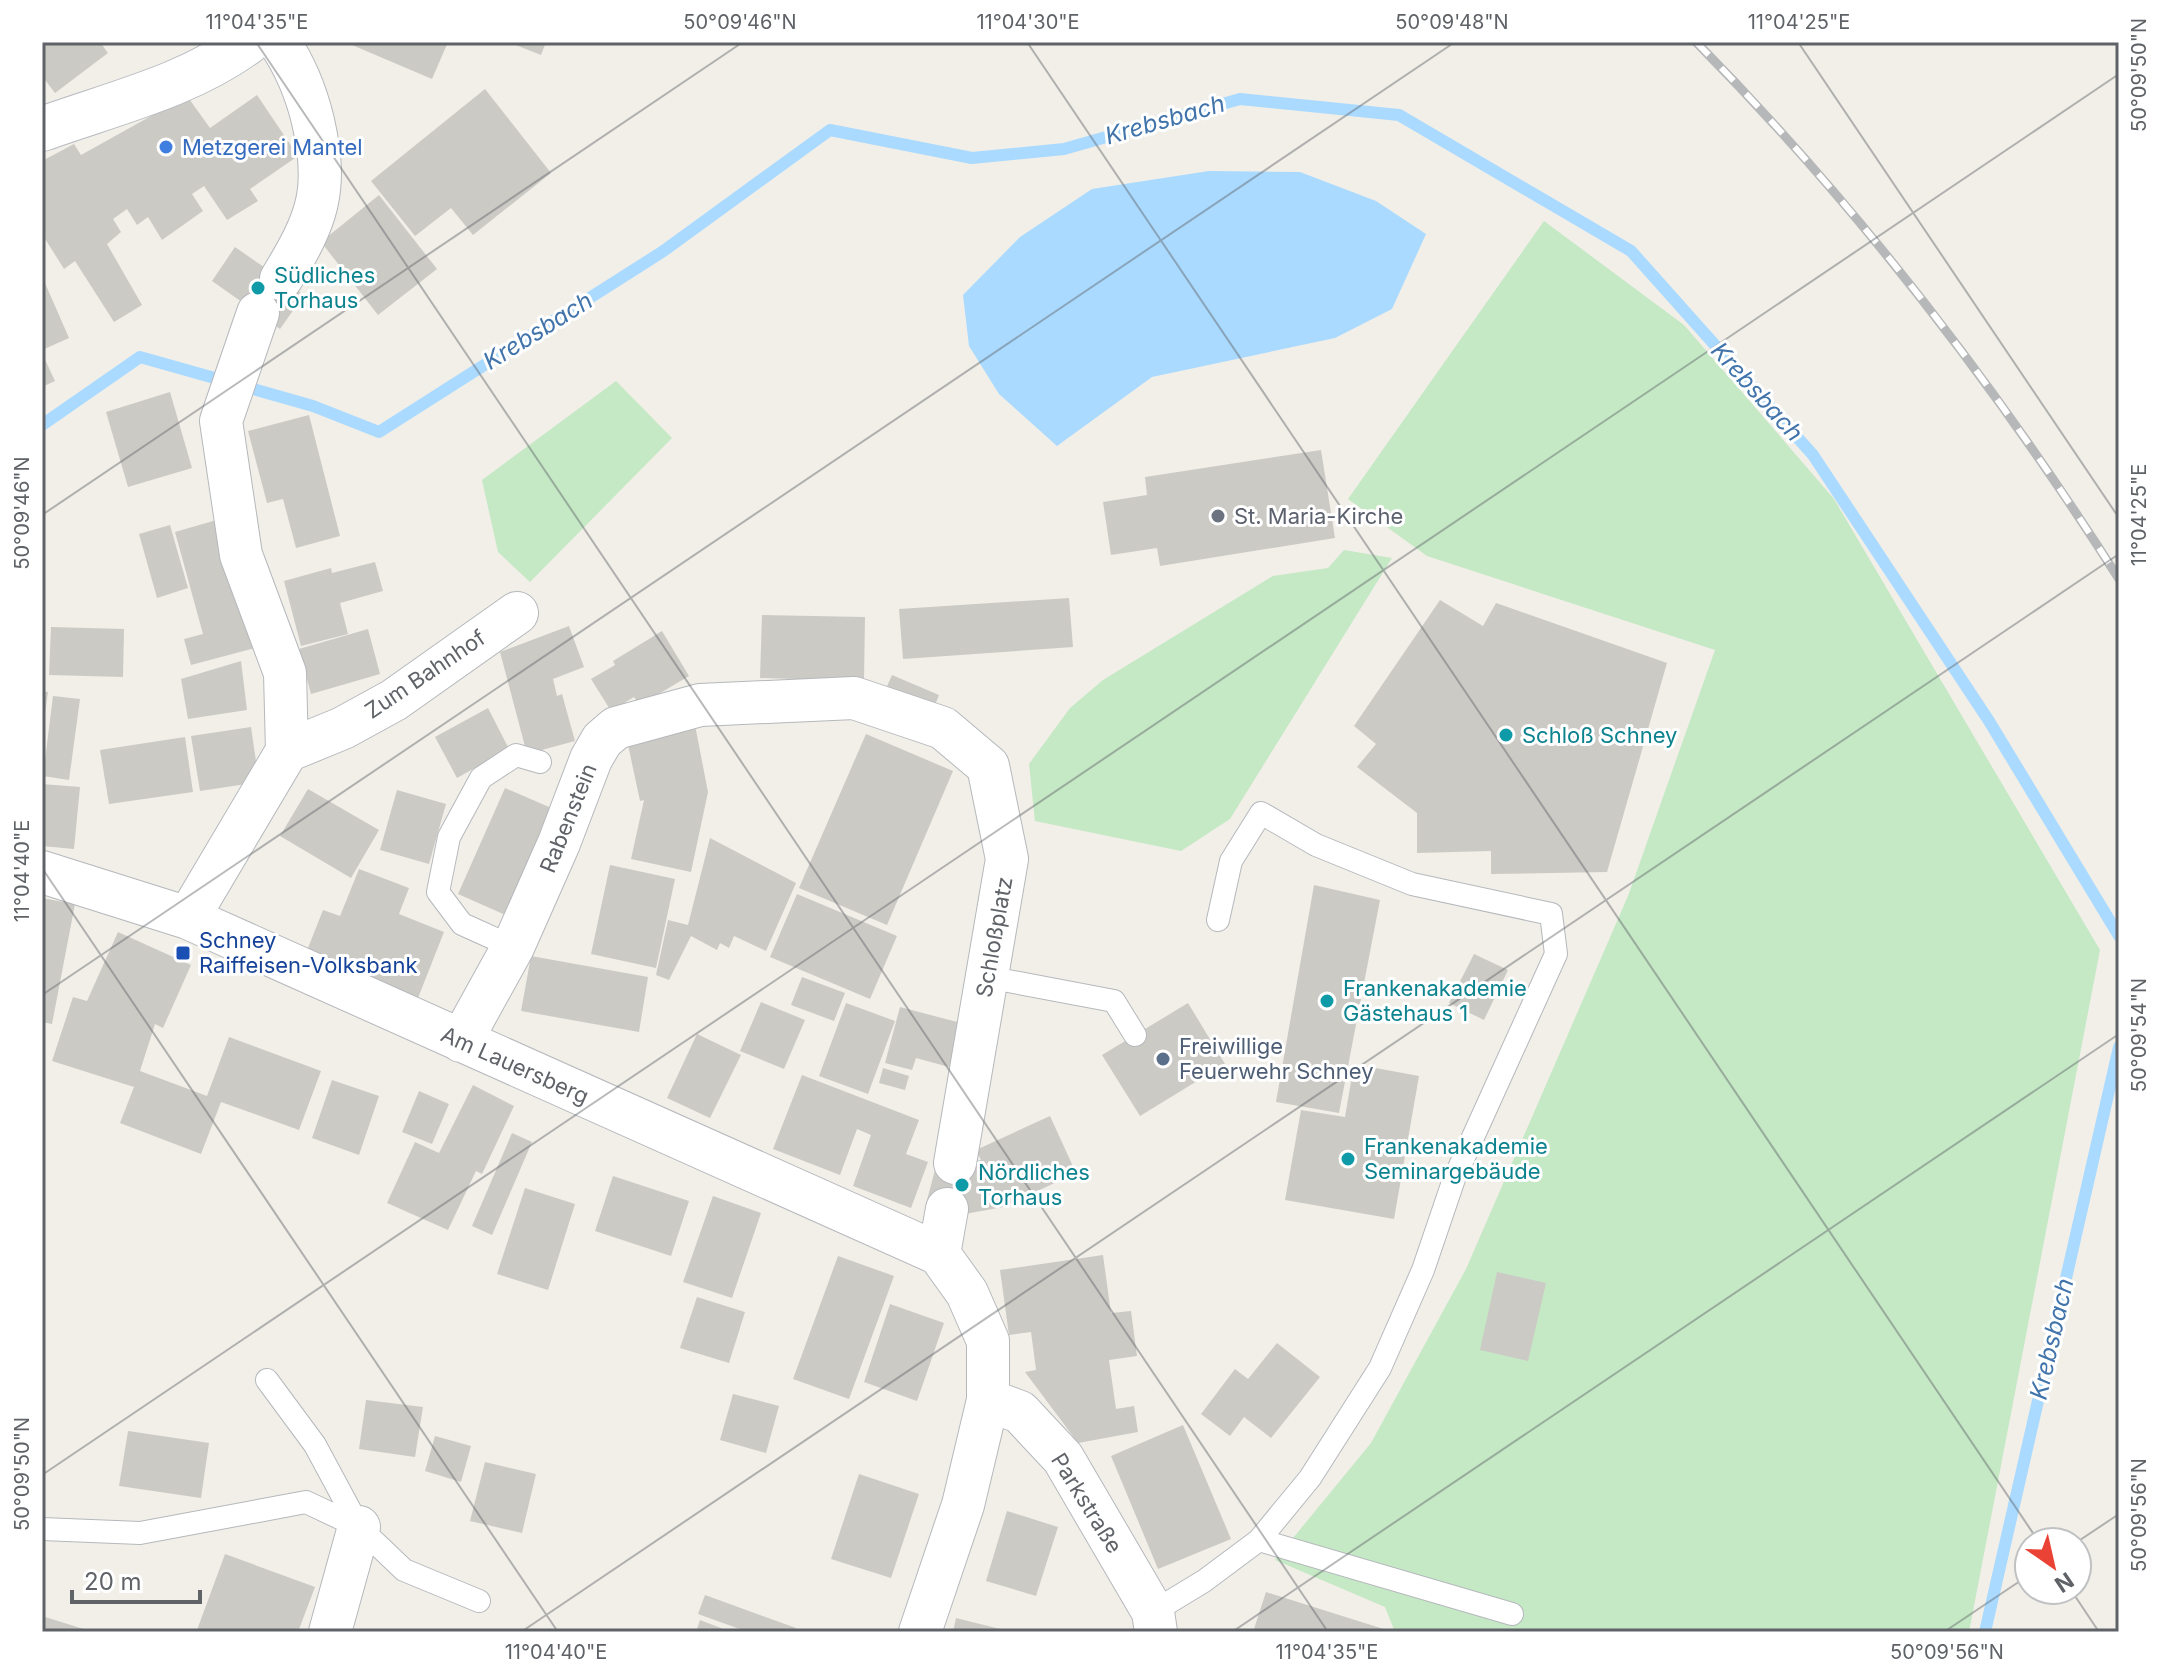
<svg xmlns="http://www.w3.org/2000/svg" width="2161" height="1674" font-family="Inter,sans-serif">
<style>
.green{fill:#c5e8c5}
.water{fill:#aadaff}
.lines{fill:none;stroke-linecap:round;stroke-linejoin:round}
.stream{stroke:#aadaff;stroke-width:12}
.building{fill:#cccac5}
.lane-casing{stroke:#b5b8bc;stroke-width:24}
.street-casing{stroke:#b5b8bc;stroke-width:44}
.secondary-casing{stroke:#b6babf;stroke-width:46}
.lane{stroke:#fff;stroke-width:22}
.street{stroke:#fff;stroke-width:42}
.secondary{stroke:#fff;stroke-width:44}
.rail-casing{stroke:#b6b7b8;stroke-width:9}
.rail{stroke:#fff;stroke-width:6;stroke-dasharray:18;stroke-linecap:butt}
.ticks{fill:none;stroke:#5f6368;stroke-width:2;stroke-opacity:0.45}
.shop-dot{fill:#3f7fe0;stroke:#fff;stroke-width:3}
.culture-dot{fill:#0f9aa8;stroke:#fff;stroke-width:3}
.worship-dot{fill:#6b7280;stroke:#fff;stroke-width:3}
.transit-dot{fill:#1a4fb4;stroke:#fff;stroke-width:3}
.service-dot{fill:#5c6f8a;stroke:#fff;stroke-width:3}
.labels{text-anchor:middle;stroke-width:6;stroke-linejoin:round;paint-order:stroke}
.shop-label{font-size:22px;fill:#366cbe;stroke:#fff;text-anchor:start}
.culture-label{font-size:22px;fill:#0d838f;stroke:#fff;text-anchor:start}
.worship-label{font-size:22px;fill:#5b616d;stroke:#fff;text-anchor:start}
.street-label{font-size:22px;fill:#5f6368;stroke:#fff}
.transit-label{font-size:22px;fill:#164399;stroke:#fff;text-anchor:start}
.service-label{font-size:22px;fill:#4e5e75;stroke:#fff;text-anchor:start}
.water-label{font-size:24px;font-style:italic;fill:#4174aa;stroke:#fff}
.neatline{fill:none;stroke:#5f6368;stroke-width:3}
.ticks-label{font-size:20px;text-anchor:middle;fill:#5f6368}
</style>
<rect width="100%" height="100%" fill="#f1efe8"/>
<!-- green -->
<path class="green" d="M1544 221 1684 325 1834 499 2100 950 1969 1632H1395L1385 1607 1275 1560 1371 1443 1466 1269 1628 896 1715 650 1427 556 1348 499Z
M616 381 672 438 530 582 498 552 482 480Z
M1344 550 1392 558 1230 819 1181 851 1035 821 1029 764 1070 708 1103 680 1273 576 1328 568Z"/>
<!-- water -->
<path class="water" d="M1209 171 1300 172 1376 201 1426 234 1392 309 1335 338 1152 377 1057 446 999 394 969 346 963 295 1020 237 1092 189Z"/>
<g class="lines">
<!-- stream -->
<path class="stream" d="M42 425 140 357 313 406 379 432 662 252 830 130 972 158 1064 149 1240 99 1399 115 1631 251 1813 455 1989 721 2119 936
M1985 1632 2119 1047"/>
</g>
<!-- building -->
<path class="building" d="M42 42H100L108 53 55 93 42 76Z
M345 42H448L432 79Z
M508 42H546L541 55Z
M485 89 551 173 473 235 451 208 415 236 371 181Z
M257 95 298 156 250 189 258 201 227 220 204 186 192 194 203 211 162 240 148 217 137 225 127 209 113 219 121 232 107 244 142 305 114 322 75 261 64 269 42 234V161L74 144 81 155 187 96 210 128Z
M379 195 437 269 378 315 321 242Z
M235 247 304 295 280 329 212 281Z
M45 283 69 338 42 350V284Z
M42 353 55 381 42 387Z
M170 392 192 468 128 487 106 412Z
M309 415 340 536 296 548 283 499 267 503 248 431Z
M1321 450 1335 538 1160 566 1157 548 1111 555 1103 502 1147 495 1145 477Z
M220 519 255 648 191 665 184 639 203 634 175 532Z
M170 525 188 588 157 598 139 534Z
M375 562 383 591 340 603 348 634 301 646 284 581 331 568 332 573Z
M1069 598 1073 647 903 659 899 609Z
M1440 600 1483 626 1496 603 1667 663 1607 872 1491 874V851L1417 853V813L1357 767 1376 744 1354 726Z
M762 615 865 617 864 681 760 678Z
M569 626 584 667 553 679 557 696 562 694 575 741 527 754 500 652Z
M51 627 124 629 123 677 49 675Z
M368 629 380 674 311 694 299 649Z
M662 631 689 676 640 705 634 697 611 711 591 679 615 665 613 661Z
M241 661 247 710 188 719 181 679Z
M892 675 939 695 928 723 880 702Z
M42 691 48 692 44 720H42Z
M53 696 80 699 69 780 43 776Z
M488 708 509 749 457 778 435 737Z
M695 725 708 792 691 872 631 859 644 800 640 801 627 740Z
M251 727 259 782 200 791 191 736Z
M866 734 953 771 887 925 799 888Z
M185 737 193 792 109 804 100 750Z
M42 784 80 787 74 849 42 846Z
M505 788 556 810 510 917 458 894Z
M308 789 379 830 351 878 280 836Z
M397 790 446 804 429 864 380 850Z
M710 838 796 883 766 951 734 936 729 948 720 943 717 950 691 936 669 980 656 975 668 920 688 925Z
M610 865 675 879 656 968 591 954Z
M359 869 409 888 399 914 444 932 418 998 306 953 323 910 340 916Z
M1314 885 1380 900 1339 1113 1276 1102Z
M797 894 897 936 870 999 770 957Z
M42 898 75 904 52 1024 42 1022Z
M118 932 191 965 163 1028 155 1024 140 1071 207 1096 229 1037 321 1071 299 1130 221 1102 201 1154 120 1123 134 1087 52 1061 73 997 87 1001Z
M1474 954 1508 970 1484 1020 1449 1003Z
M531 956 648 977 639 1032 521 1011Z
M802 977 845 993 834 1021 791 1005Z
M761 1002 805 1020 784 1069 740 1051Z
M846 1003 895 1021 868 1094 819 1076Z
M1188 1003 1225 1064 1140 1116 1102 1055Z
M900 1007 961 1023 949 1067 916 1058 912 1070 885 1063Z
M697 1034 741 1055 710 1118 667 1098Z
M1354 1064 1419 1076 1394 1219 1285 1200 1301 1110 1345 1117Z
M883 1068 909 1076 905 1090 879 1083Z
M802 1075 919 1120 906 1154 928 1162 911 1208 853 1186 871 1135 857 1129 840 1175 773 1149Z
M332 1080 379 1096 359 1155 312 1138Z
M473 1085 514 1106 482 1174 476 1171 448 1230 387 1203 415 1142 439 1153Z
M419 1091 449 1104 432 1144 402 1132Z
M1050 1116 1076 1173 1003 1207 965 1214 926 1204 936 1166 981 1160 976 1150Z
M512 1133 532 1142 492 1235 472 1226Z
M613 1176 689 1201 671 1256 595 1231Z
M525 1188 575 1204 548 1290 497 1274Z
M713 1196 761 1213 732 1298 683 1282Z
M1103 1255 1111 1313 1131 1311 1137 1356 1109 1360 1116 1409 1134 1406 1138 1432 1078 1443 1025 1372 1036 1370 1031 1332 1009 1335 1000 1270Z
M838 1256 894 1276 849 1399 793 1379Z
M1497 1272 1546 1283 1528 1361 1480 1350Z
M697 1297 745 1312 729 1363 680 1348Z
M890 1304 944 1323 917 1401 864 1382Z
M1277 1343 1320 1377 1271 1438 1244 1417 1230 1436 1201 1414 1235 1369 1248 1379Z
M733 1394 779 1406 766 1453 720 1440Z
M366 1400 423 1407 415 1457 359 1449Z
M1183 1425 1231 1539 1158 1569 1111 1456Z
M128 1431 209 1443 201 1498 119 1486Z
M435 1436 471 1446 461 1482 425 1471Z
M485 1462 536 1474 522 1533 470 1521Z
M859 1474 919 1494 891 1578 831 1559Z
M1007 1511 1058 1527 1036 1596 986 1581Z
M225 1554 315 1587 298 1632H204L197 1630Z
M1266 1592 1390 1631V1632H1253Z
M705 1595 796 1628 794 1632H748L698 1614Z
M42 1616 90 1631V1632H42Z
M956 1618 1008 1631V1632H953Z
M700 1620 731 1632H696Z"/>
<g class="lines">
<!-- lane casing -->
<g class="lane-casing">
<path id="lane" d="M513 947 462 924 438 892 449 837 481 778 516 755 540 762
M987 977 1114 1001 1135 1035
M267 1380 315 1445 359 1527 404 1570 479 1601
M42 1529 140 1533 306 1502 359 1527
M1259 1540 1512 1614
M1153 1612 1204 1581 1259 1540 1310 1478 1380 1368 1423 1270 1454 1179 1556 954 1551 914 1412 884 1316 845 1261 813 1231 861 1218 920"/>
</g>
<!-- street casing -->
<g class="street-casing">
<path id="street" d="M279 42C296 67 306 92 313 121 329 191 317 220 281 279
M287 751 343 728 394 700 517 613
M42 872 188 918 939 1254 967 1293 988 1341V1400L963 1505 920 1632
M188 918 287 751 285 673 241 555 221 421 258 313
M461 1041 513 947 559 843 591 759 602 740 616 728 700 705 854 698 943 728 988 766 1007 859 955 1163
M939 1254 947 1209
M988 1400 1020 1412 1063 1458 1153 1612 1156 1632
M330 1632 359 1527"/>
</g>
<!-- secondary casing -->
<g class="secondary-casing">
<path id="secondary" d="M42 129C111 104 189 86 248 42"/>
</g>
<!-- lane -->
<use href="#lane" class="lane"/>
<!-- street -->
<use href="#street" class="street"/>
<!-- secondary -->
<use href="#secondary" class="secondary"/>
<!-- rail casing -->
<g class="rail-casing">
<path id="rail" d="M1696 42C1857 205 1996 386 2119 579"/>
</g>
<!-- rail -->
<use href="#rail" class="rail"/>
</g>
<!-- ticks -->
<path class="ticks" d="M256 42 1328 1632M1027 42 2039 1542M1798 42 2119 518M42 515 743 42M42 868 558 1632M42 995 1455 42M42 1475 2119 74M2077 1542 2119 1514M2071 1590 2099 1632M521 1632 2119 554M1232 1632 2119 1034M1944 1632 2029 1575"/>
<!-- markers -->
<circle class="shop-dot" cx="166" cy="147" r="8"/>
<g class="culture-dot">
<circle cx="258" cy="288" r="8"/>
<circle cx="1506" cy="735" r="8"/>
<circle cx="1327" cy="1001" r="8"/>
<circle cx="1348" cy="1159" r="8"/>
<circle cx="962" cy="1185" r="8"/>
</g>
<circle class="worship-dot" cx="1218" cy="516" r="8"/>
<rect class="transit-dot" x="175" y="945" width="16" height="16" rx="4"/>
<circle class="service-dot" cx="1163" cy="1059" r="8"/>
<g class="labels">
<!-- shop labels -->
<g class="shop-label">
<text x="182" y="155">Metzgerei Mantel</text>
</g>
<!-- culture labels -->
<g class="culture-label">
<text x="274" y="283">Südliches<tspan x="274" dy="25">Torhaus</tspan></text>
<text x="1522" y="743">Schloß Schney</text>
<text x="1343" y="996">Frankenakademie<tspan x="1343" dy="25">Gästehaus 1</tspan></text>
<text x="1364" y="1154">Frankenakademie<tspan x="1364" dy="25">Seminargebäude</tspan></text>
<text x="978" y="1180">Nördliches<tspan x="978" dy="25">Torhaus</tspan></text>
</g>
<!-- worship labels -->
<g class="worship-label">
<text x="1234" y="524">St. Maria-Kirche</text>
</g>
<!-- street labels -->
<g class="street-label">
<text transform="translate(425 674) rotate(-34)" y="8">Zum Bahnhof</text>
<text transform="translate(568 818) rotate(-68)" y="8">Rabenstein</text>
<text transform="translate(994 937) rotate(-80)" y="8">Schloßplatz</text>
<text transform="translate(515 1065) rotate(24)" y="8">Am Lauersberg</text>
<text transform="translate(1087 1503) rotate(58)" y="8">Parkstraße</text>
</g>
<!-- transit labels -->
<g class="transit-label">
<text x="199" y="948">Schney<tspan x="199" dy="25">Raiffeisen-Volksbank</tspan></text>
</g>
<!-- service labels -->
<g class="service-label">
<text x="1179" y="1054">Freiwillige<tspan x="1179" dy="25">Feuerwehr Schney</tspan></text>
</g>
<!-- water labels -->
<g class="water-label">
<text transform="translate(1165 120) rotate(-16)" y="8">Krebsbach</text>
<text transform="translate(538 331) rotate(-32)" y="8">Krebsbach</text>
<text transform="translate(1757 392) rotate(48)" y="8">Krebsbach</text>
<text transform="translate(2052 1339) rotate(-77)" y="8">Krebsbach</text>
</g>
</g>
<!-- border -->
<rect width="2161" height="1674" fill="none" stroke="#ffffff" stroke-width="88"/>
<!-- north arrow -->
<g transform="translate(2053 1566) rotate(146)"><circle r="38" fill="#ffffff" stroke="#bfc1c3" stroke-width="2"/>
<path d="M0-6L14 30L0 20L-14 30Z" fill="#ea4335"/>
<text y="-12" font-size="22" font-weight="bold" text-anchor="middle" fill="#5f6368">N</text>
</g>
<!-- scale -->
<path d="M72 1590v12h128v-12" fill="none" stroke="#5f6368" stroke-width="4"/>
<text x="84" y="1590" font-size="24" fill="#5f6368" stroke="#ffffff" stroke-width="6" paint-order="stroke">20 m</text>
<rect x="44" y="44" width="2073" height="1586" class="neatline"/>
<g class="ticks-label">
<text x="257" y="29">11°04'35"E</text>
<text x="740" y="29">50°09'46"N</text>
<text x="1028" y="29">11°04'30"E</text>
<text x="1452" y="29">50°09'48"N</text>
<text x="1799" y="29">11°04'25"E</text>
<text transform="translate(2139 75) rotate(-90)" y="7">50°09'50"N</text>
<text transform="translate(22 513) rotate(-90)" y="7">50°09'46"N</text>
<text transform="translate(2139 515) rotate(-90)" y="7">11°04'25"E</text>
<text transform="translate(22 871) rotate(-90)" y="7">11°04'40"E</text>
<text transform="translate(2139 1035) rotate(-90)" y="7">50°09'54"N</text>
<text transform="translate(22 1474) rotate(-90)" y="7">50°09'50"N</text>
<text transform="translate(2139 1515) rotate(-90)" y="7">50°09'56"N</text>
<text x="556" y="1659">11°04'40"E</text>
<text x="1327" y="1659">11°04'35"E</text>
<text x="1947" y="1659">50°09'56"N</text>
</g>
</svg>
